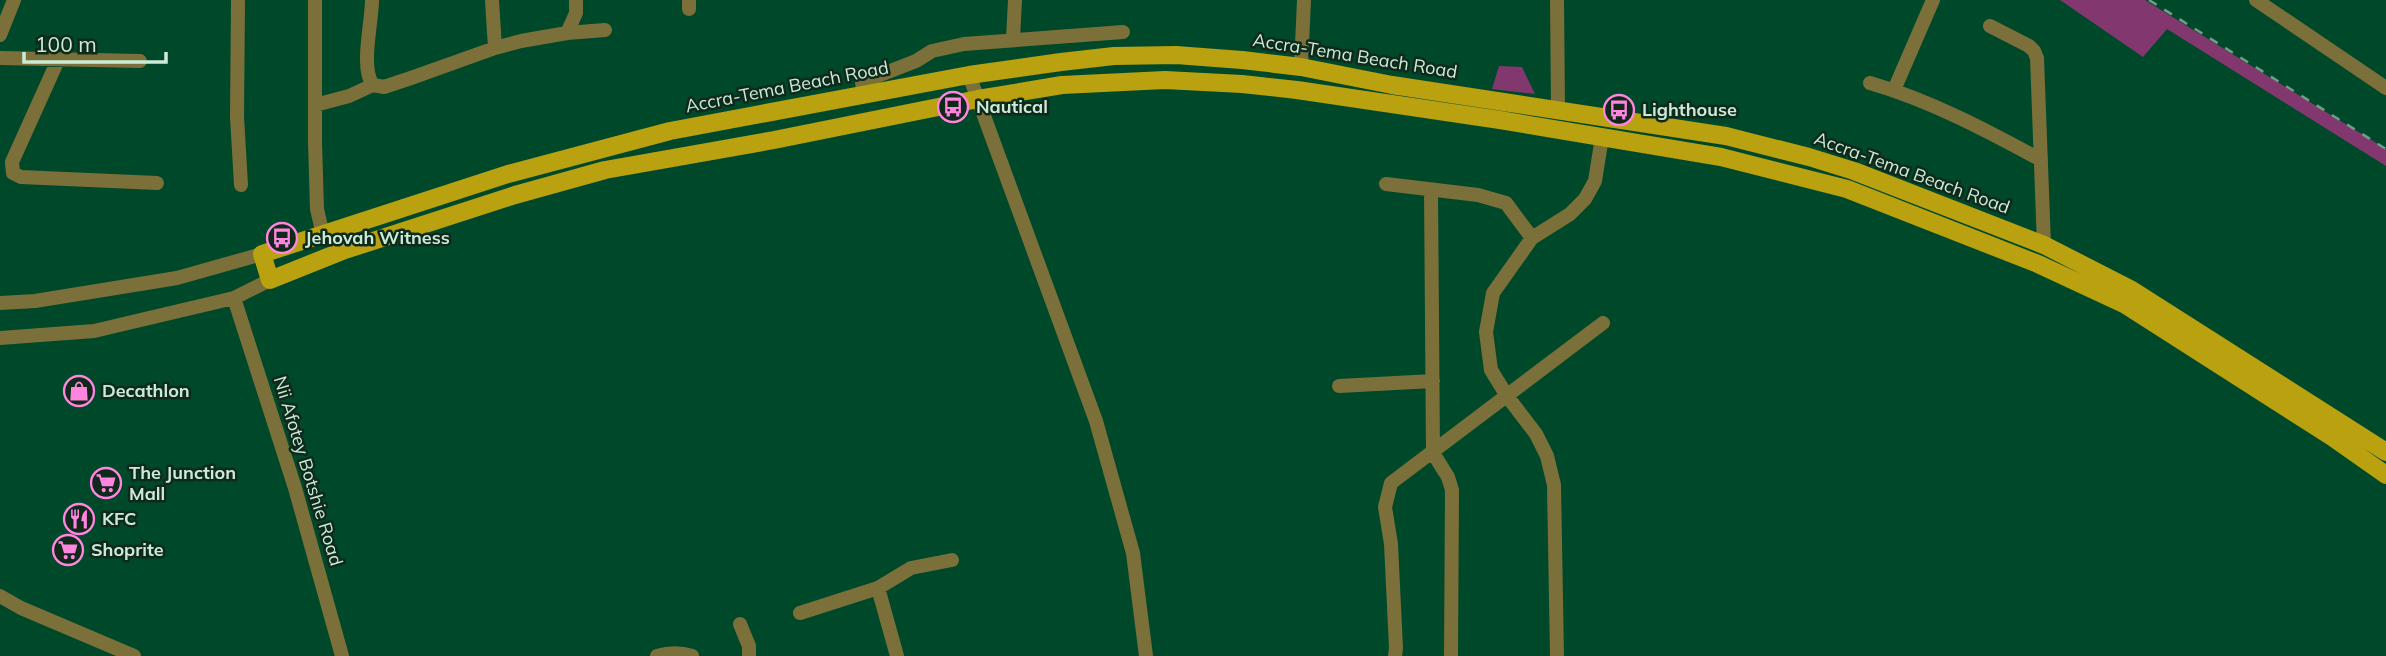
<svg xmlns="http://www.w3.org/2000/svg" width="2386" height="656" font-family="Mulish,sans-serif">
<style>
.green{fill:#82386f}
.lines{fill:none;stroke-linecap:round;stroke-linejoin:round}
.minor{stroke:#7b7039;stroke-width:14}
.major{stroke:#b9a110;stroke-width:18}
.rail{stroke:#6da087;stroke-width:2.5;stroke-dasharray:9 9;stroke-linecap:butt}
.labels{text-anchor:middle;stroke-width:5;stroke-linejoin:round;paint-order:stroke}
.street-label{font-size:18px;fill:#cbebd7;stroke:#0f291b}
.poi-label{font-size:18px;font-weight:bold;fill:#cbebd7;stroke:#0f291b;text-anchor:start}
</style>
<rect width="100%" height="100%" fill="#00482a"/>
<!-- green -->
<path class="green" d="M2060 0H2145L2386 149V166L2167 29 2143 57Z
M1499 66 1522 67 1535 94 1492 89Z"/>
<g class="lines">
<!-- minor -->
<path class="minor" d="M238 0 237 117 241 185
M315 0V142L317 209 323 235
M372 0C372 23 360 68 373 85
M492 0 495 48
M1557 0 1558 109
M2256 0 2386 88
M689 9V0
M1990 26 2029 46 2034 51 2037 58 2044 245
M567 33 576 13V0
M0 35 14 0
M1013 39 1015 0
M0 58 140 61
M58 60 12 162 13 173 21 177 157 183
M1301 67 1304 0
M969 75 1096 421 1133 553 1146 656
M1870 83C1929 100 1986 130 2041 160
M1894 90 1933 0
M864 94 862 82 916 61 932 51 964 44 1123 32
M315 105 349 96 373 85 384 87 411 78 495 48 521 41 567 33 605 30
M1386 184 1478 195 1506 203 1532 238
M1431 191 1433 453 1448 477 1452 490 1451 656
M234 298 295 488 342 656
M0 303 35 301 177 278 262 254
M0 338 94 331 234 298 270 280
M1339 386 1433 381
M878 588 897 656
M0 596 21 608 134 656
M800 613 878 588 911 568 952 560
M740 624 749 646V656
M657 656C670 652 680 652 692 656
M1395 656 1396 648 1391 544 1385 507 1391 483 1603 323
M1557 656 1554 485 1547 456 1536 434 1507 396 1491 370 1486 332 1493 293 1532 238 1570 214 1585 199 1595 181 1602 137"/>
<!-- major -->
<path class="major" d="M2386 452 2132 290 2044 245 1854 171 1809 157 1726 136 1392 85 1301 67 1242 60 1176 55 1114 56 1061 62 969 75 670 131 508 174 262 254 270 280 345 250 515 195 605 170 774 140 978 99 1062 85 1165 80 1242 84 1297 90 1500 120 1721 157 1847 189 2038 264 2124 304 2332 437 2386 475"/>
<!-- rail -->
<path class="rail" d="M2149 0 2386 149"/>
</g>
<!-- icons -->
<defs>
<g id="bus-ring" transform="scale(1.575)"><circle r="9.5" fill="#0f291b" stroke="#ff85de" stroke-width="1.5"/><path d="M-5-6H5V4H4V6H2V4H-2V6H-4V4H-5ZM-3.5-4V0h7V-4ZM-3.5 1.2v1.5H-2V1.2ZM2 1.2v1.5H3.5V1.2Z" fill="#ff85de"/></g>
<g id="shop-ring" transform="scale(1.575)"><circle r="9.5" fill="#0f291b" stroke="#ff85de" stroke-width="1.5"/><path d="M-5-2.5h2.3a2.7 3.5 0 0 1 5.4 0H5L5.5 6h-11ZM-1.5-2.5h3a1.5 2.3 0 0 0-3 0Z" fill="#ff85de"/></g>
<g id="supermarket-ring" transform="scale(1.575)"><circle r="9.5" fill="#0f291b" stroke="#ff85de" stroke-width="1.5"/><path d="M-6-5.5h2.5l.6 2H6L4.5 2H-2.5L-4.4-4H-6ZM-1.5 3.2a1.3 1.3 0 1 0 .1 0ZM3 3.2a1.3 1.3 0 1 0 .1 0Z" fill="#ff85de"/></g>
<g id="restaurant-ring" transform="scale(1.575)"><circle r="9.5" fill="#0f291b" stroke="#ff85de" stroke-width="1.5"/><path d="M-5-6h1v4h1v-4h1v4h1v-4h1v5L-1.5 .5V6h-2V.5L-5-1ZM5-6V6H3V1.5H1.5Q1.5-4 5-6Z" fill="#ff85de"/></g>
</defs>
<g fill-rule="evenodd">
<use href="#bus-ring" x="953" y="107"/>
<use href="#bus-ring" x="1619" y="110"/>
<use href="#bus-ring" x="282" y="238"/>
<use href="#shop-ring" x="79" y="391"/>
<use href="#supermarket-ring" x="106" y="483"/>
<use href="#restaurant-ring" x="79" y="519"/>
<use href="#supermarket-ring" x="68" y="550"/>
</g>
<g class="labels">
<!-- street labels -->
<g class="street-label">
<text transform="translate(1355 56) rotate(9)" y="6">Accra-Tema Beach Road</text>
<text transform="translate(787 87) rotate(-11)" y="6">Accra-Tema Beach Road</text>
<text transform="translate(1912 173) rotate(20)" y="6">Accra-Tema Beach Road</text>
<text transform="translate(308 471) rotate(73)" y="6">Nii Afotey Botshie Road</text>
</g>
<!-- poi labels -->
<g class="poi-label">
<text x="976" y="113">Nautical</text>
<text x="1642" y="116">Lighthouse</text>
<text x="305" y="244">Jehovah Witness</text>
<text x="102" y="397">Decathlon</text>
<text x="129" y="479">The Junction<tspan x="129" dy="21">Mall</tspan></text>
<text x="102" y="525">KFC</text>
<text x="91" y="556">Shoprite</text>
</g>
</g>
<!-- scale -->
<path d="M24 52v10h142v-10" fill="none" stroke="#cbebd7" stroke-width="3.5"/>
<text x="35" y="52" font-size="21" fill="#cbebd7" stroke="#0f291b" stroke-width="5" paint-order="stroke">100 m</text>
</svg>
